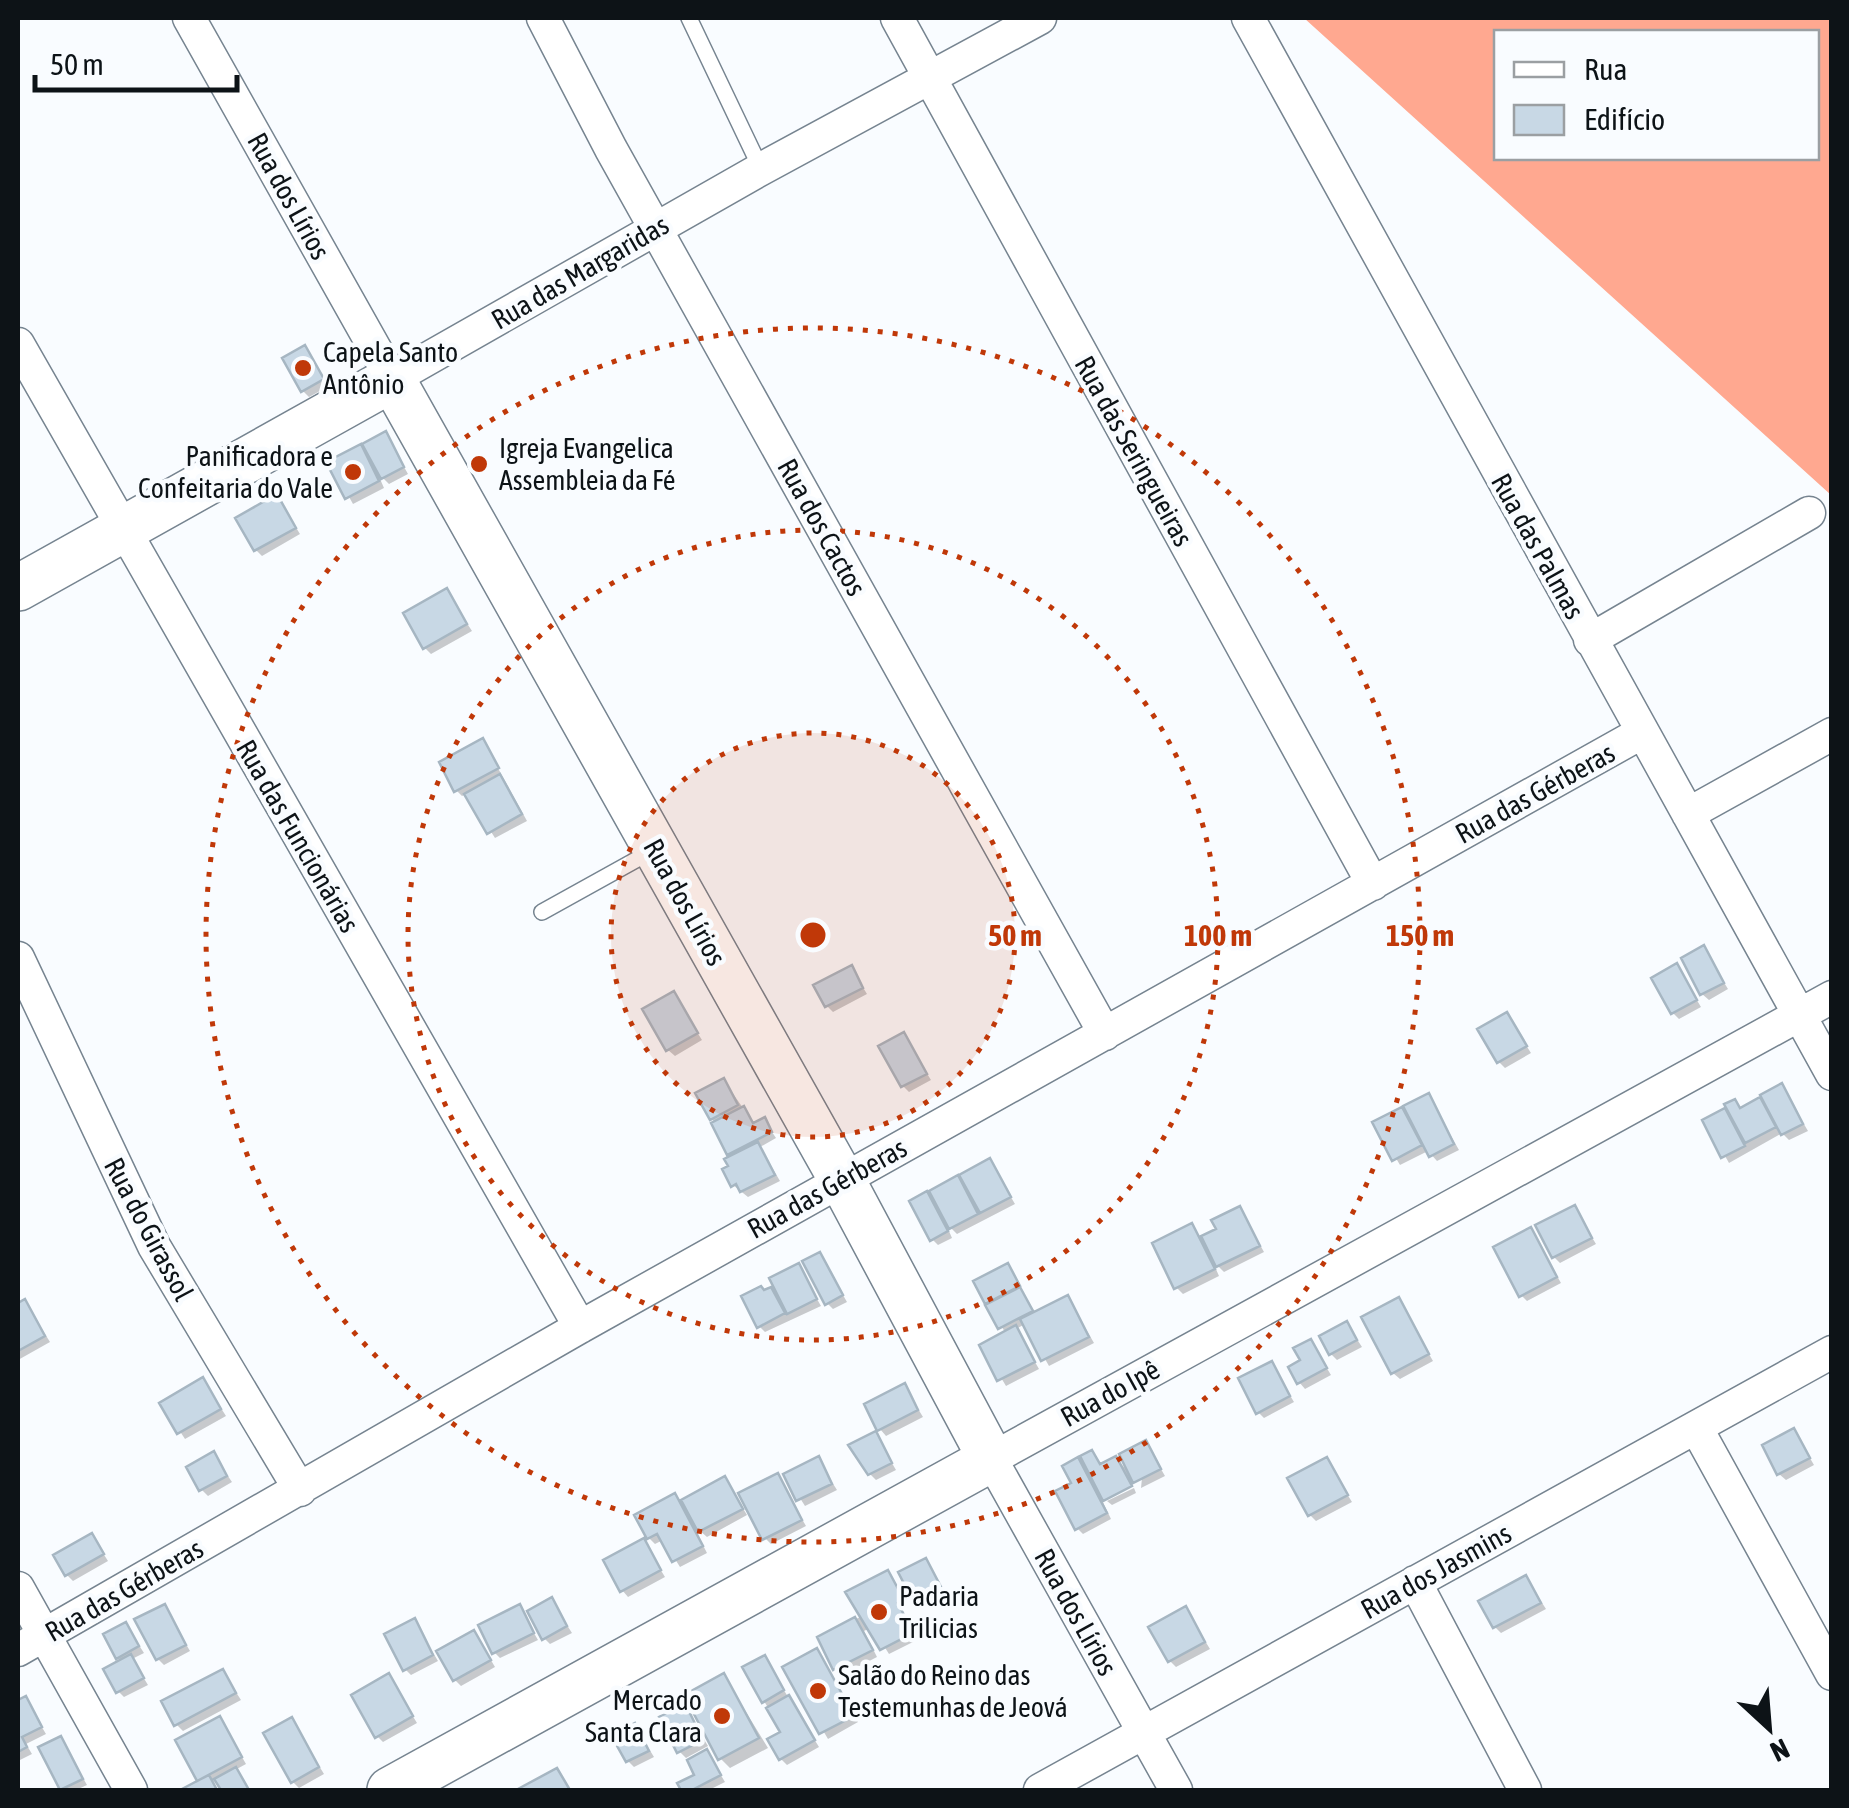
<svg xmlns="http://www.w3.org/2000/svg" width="1849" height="1808" font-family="'Asap Condensed',sans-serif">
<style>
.forest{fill:#ffa890;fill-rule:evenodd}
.shadow{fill:#0003}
.building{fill:#c8d8e5;stroke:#a6b6c2;stroke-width:2.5}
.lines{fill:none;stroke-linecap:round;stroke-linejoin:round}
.lane-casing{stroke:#768490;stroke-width:18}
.street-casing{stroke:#768490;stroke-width:35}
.secondary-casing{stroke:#768490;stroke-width:48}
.lane{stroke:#fff;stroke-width:15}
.street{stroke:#fff;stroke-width:32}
.secondary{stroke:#fff;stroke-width:45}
.ring{fill:none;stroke:#c03808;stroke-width:5;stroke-dasharray:5 10}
.poi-dot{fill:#c03808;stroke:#f9fcff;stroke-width:4}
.labels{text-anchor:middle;stroke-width:9;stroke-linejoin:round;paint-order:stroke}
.street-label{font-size:28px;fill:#0d1317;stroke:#f9fcff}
.poi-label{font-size:28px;fill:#0d1317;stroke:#f9fcff;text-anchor:start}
.centre{fill:#c03808;stroke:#f9fcff;stroke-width:5}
.ring-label{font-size:30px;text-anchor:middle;font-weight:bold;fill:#c03808;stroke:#f9fcff;stroke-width:9;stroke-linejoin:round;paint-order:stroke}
</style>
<rect width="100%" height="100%" fill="#f9fcff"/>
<!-- forest -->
<path class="forest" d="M1304 18H1831V495ZM1496 32H1816V158H1496Z"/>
<!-- shadow -->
<path class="shadow" d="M305 348 329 386 309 397 303 391Z
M386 435 408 474 389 484 377 472 384 488 353 504 330 463Z
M277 497 300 534 262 556 256 550Z
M446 591 472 631 431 654 425 648Z
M483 741 527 821 495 838 467 794 462 796 456 790Z
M1703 948 1728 989 1709 1000 1702 994Z
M1677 967 1701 1007 1679 1019 1673 1013Z
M851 968 867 994 833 1012 827 1006Z
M673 994 702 1040 675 1056 668 1050Z
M1507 1015 1531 1053 1505 1068 1499 1062Z
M903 1035 931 1080 909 1092 903 1086Z
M724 1081 755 1125 764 1120 776 1138 760 1147 780 1181 748 1197 733 1185V1158L712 1118Z
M1782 1087 1808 1131 1789 1140 1782 1133 1729 1163 1705 1121 1734 1102 1742 1109Z
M1428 1096 1459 1150 1437 1161 1428 1151 1400 1165 1375 1123Z
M990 1162 1015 1204 957 1234 945 1222 952 1238 938 1245 932 1239 926 1195 939 1208 932 1192Z
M1574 1208 1596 1244 1560 1263 1554 1257Z
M1240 1209 1264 1252 1224 1272 1212 1260 1219 1276 1183 1294 1177 1288 1192 1226 1201 1239 1219 1230Z
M1531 1230 1561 1283 1527 1301 1521 1295Z
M820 1255 847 1302 833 1309 827 1303Z
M798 1266 821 1306 765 1332 759 1326 765 1293Z
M1007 1266 1036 1314 1068 1298 1094 1343 1049 1366 1025 1324 1016 1329 1039 1369 1006 1386 982 1346 1006 1334 976 1282Z
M1398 1300 1433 1361 1400 1379 1393 1373Z
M25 1302 50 1342 18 1360V1306Z
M1347 1324 1362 1347 1337 1360 1331 1354Z
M1311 1342 1331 1375 1305 1389 1299 1382Z
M1271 1364 1294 1402 1264 1418 1258 1412Z
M203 1380 226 1416 185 1439 162 1404Z
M904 1386 923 1417 886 1436 880 1429Z
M1794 1431 1814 1465 1786 1480 1779 1474Z
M875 1434 896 1470 876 1480 870 1474Z
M1146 1443 1165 1476 1141 1488 1142 1478 1135 1481 1129 1475 1131 1483 1104 1498 1098 1492 1111 1519 1083 1534 1077 1528V1461L1090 1474 1092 1453 1102 1466 1116 1459 1129 1472Z
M213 1454 232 1482 208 1496 201 1489Z
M818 1460 837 1490 805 1506 786 1476Z
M1326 1460 1352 1502 1316 1521 1310 1515Z
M777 1476 806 1526 771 1544 765 1538Z
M725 1479 747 1515 707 1537 692 1524 707 1553 680 1567 663 1540 655 1544 649 1538 674 1496 681 1503Z
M1134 1488 1136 1493 1112 1505 1107 1501Z
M92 1536 108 1561 73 1581 67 1575Z
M643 1541 665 1577 628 1597 622 1590Z
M926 1561 945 1593 921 1605 915 1599Z
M888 1573 908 1607 902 1610 917 1640 889 1654 872 1627 864 1631 877 1657 842 1675 820 1638 860 1617Z
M1526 1578 1546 1609 1501 1633 1495 1627Z
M551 1600 572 1633 550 1644 544 1638Z
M164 1607 190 1651 164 1665 158 1659Z
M519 1607 538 1640 500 1658 494 1652Z
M1186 1610 1210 1649 1176 1667 1170 1661Z
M414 1621 438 1661 411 1675 405 1669Z
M126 1625 144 1653 132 1659 148 1685 124 1697 118 1691 122 1662 118 1657Z
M479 1640 495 1667 461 1686 455 1680Z
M816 1651 858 1722 828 1739 786 1668Z
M764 1658 819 1747 787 1765 781 1759 783 1733 764 1701Z
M223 1672 241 1700 183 1731 176 1724Z
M388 1676 417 1723 383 1742 377 1736Z
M724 1676 768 1748 730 1768 720 1758Z
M25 1699 46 1734 26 1744 32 1754 18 1761V1703Z
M684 1707 708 1746 686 1758 679 1751Z
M220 1719 246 1764 235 1770 249 1790H224L218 1780H212L218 1790H185L201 1782 179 1741Z
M291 1720 324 1774 299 1788 293 1782Z
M635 1726 654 1757 634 1767 628 1761Z
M61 1739 87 1785 76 1790 62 1788Z
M707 1752 725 1782 709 1790H684L681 1784 698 1776Z"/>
<!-- building -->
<path class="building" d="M305 345 324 379 301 392 282 358Z
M386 431 404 467 381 479 362 444Z
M361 444 379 481 345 499 326 462Z
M277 494 296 528 254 551 235 518Z
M447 588 467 624 423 649 403 613Z
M483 738 499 768 454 792 439 762Z
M500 774 522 814 487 834 464 794Z
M1704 945 1724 983 1700 995 1681 958Z
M1677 963 1697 1000 1671 1014 1651 978Z
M852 965 863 988 825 1007 813 985Z
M674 991 698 1033 666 1051 642 1009Z
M1507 1012 1527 1046 1497 1063 1477 1029Z
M904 1032 927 1074 901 1087 878 1046Z
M724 1078 738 1105 710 1120 695 1093Z
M1782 1083 1803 1124 1781 1135 1760 1095Z
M1429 1093 1454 1144 1429 1157 1403 1106Z
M1760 1097 1776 1127 1745 1143 1724 1104 1735 1099 1740 1108Z
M744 1106 753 1123 765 1117 772 1132 727 1155 711 1123Z
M1402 1107 1422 1145 1392 1161 1372 1122Z
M1725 1108 1745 1146 1721 1158 1702 1120Z
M758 1142 775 1175 740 1192 736 1184 731 1187 722 1169 728 1166 724 1159Z
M990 1158 1011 1197 980 1213 959 1175Z
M958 1175 978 1214 949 1229 929 1191Z
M927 1191 948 1231 930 1241 909 1201Z
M1575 1205 1592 1238 1552 1258 1535 1225Z
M1240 1206 1260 1246 1216 1267 1201 1236 1216 1229 1211 1220Z
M1192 1223 1215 1269 1174 1289 1152 1243Z
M1531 1227 1557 1277 1519 1297 1493 1247Z
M820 1252 843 1295 825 1305 802 1261Z
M799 1263 817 1299 787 1314 769 1278Z
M1008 1263 1020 1286 985 1304 973 1281Z
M761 1286 764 1290 771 1287 785 1313 757 1328 741 1296Z
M1020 1287 1033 1311 998 1329 985 1305Z
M1068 1295 1089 1337 1041 1361 1020 1319Z
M1399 1297 1429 1354 1391 1374 1361 1317Z
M25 1299 45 1336 18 1351V1303Z
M1347 1321 1357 1340 1329 1355 1319 1336Z
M1016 1325 1035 1362 997 1381 979 1345Z
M1311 1339 1327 1368 1297 1384 1288 1367 1300 1360 1293 1348Z
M1272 1361 1290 1396 1256 1414 1238 1378Z
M203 1377 221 1409 177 1434 159 1403Z
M905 1383 918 1410 877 1431 864 1404Z
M1794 1428 1810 1458 1777 1475 1762 1445Z
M876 1431 892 1463 868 1475 848 1445Z
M1146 1440 1161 1469 1133 1483 1119 1454Z
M1092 1450 1100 1464 1116 1456 1132 1486 1103 1501 1080 1456Z
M214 1451 227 1476 199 1491 186 1467Z
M819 1456 832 1484 796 1501 783 1474Z
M1078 1457 1107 1513 1075 1530 1055 1491 1071 1483 1062 1466Z
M1327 1457 1348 1495 1308 1516 1287 1478Z
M778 1473 802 1520 762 1540 738 1493Z
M725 1476 743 1509 698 1532 681 1500Z
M675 1493 703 1546 672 1562 657 1534 647 1539 634 1515Z
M92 1533 104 1554 65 1576 53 1555Z
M644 1538 661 1570 620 1592 603 1560Z
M926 1558 941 1587 913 1601 898 1572Z
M888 1570 904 1600 898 1603 913 1633 880 1650 845 1592Z
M1526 1575 1541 1603 1493 1628 1478 1601Z
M552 1597 567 1626 542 1640 527 1611Z
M165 1604 186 1645 156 1660 134 1619Z
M520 1604 534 1633 492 1654 478 1625Z
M1186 1606 1205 1642 1168 1662 1148 1627Z
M855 1617 873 1650 833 1670 817 1637Z
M415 1618 433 1655 403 1671 384 1634Z
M126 1622 139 1646 116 1659 103 1634Z
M474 1630 491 1660 453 1681 436 1651Z
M817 1648 854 1716 819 1734 782 1667Z
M131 1654 144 1678 116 1693 103 1669Z
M765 1655 784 1690 762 1703 742 1667Z
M223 1669 236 1693 174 1726 161 1701Z
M389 1673 413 1716 375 1738 351 1695Z
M724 1673 759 1738 718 1760 684 1695Z
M789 1695 815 1740 779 1760 767 1739 780 1732 766 1708Z
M26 1696 42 1727 22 1737 27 1747 18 1752V1700Z
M685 1703 703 1740 677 1753 659 1717Z
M220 1716 242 1757 197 1781 175 1740Z
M292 1717 319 1767 291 1783 263 1733Z
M635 1723 649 1751 626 1762 611 1735Z
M61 1736 83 1779 60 1790 38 1747Z
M707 1749 721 1775 692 1790H681L677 1783 694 1775 687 1760Z
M236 1767 249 1790H221L214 1779Z
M557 1768 570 1790H516Z
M209 1775 217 1790H180L197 1781Z"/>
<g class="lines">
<!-- lane casing -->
<g class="lane-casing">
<path id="lane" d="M689 18 761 169
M542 912 652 851"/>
</g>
<!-- street casing -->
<g class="street-casing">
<path id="street" d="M189 18 392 379 761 169 1040 18
M543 18 611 149 1105 1034
M897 18 1373 884
M1248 18 1832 1074
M18 344 580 1327
M1590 640 1809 513
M1688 814 1832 734
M18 958 154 1246 300 1490
M1697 1429 1832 1674
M1415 1582 1525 1790
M18 1588 131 1790
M18 1650 580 1327 1641 733
M1040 1790 1832 1352
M1176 1790 991 1459 1832 997"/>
</g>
<!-- secondary casing -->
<g class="secondary-casing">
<path id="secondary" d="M18 588 392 379 842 1180 991 1459 390 1790"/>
</g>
<!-- lane -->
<use href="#lane" class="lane"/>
<!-- street -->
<use href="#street" class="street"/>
<!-- secondary -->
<use href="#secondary" class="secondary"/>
</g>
<!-- distance rings -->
<circle cx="813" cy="935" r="202" fill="#c03808" fill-opacity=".12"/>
<g class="ring">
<circle cx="813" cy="935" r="202"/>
<circle cx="813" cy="935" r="405"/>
<circle cx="813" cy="935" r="607"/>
</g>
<!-- markers -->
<g class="poi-dot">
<circle cx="303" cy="368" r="10"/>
<circle cx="479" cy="464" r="10"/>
<circle cx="353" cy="472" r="10"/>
<circle cx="879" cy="1612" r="10"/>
<circle cx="818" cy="1691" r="10"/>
<circle cx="722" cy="1716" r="10"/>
</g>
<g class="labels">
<!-- street labels -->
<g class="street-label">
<text transform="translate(289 196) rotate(61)" y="10">Rua dos Lírios</text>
<text transform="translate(580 272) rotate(-30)" y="10">Rua das Margaridas</text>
<text transform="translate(1134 451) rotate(61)" y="10">Rua das Seringueiras</text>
<text transform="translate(822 527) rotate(61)" y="10">Rua dos Cactos</text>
<text transform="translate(1538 546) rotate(61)" y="10">Rua das Palmas</text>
<text transform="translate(1535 793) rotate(-29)" y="10">Rua das Gérberas</text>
<text transform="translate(298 836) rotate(60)" y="10">Rua das Funcionárias</text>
<text transform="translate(685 902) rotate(61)" y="10">Rua dos Lírios</text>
<text transform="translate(827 1188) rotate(-29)" y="10">Rua das Gérberas</text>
<text transform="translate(149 1229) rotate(62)" y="10">Rua do Girassol</text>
<text transform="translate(1110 1393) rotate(-29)" y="10">Rua do Ipê</text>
<text transform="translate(1436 1571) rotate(-29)" y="10">Rua dos Jasmins</text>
<text transform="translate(124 1590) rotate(-30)" y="10">Rua das Gérberas</text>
<text transform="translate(1076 1612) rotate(61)" y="10">Rua dos Lírios</text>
</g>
<!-- poi labels -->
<g class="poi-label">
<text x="323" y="362">Capela Santo<tspan x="323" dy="32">Antônio</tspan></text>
<text x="499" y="458">Igreja Evangelica<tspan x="499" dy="32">Assembleia da Fé</tspan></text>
<text x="333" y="466" text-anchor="end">Panificadora e<tspan x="333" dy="32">Confeitaria do Vale</tspan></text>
<text x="899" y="1606">Padaria<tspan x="899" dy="32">Trilicias</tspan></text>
<text x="838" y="1685">Salão do Reino das<tspan x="838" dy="32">Testemunhas de Jeová</tspan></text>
<text x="702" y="1710" text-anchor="end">Mercado<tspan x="702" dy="32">Santa Clara</tspan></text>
</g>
</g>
<circle cx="813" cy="935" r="15" class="centre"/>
<g class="ring-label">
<text x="1015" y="946">50 m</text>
<text x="1218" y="946">100 m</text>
<text x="1420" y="946">150 m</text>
</g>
<!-- border -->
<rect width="1849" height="1808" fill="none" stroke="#0d1317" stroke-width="40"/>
<!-- legend -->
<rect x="1494" y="30" width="325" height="130" fill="#f9fcff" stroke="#9b9fa2" stroke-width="2.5"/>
<rect x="1514" y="62" width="50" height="15" fill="#ffffff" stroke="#9b9fa2" stroke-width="2.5"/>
<text x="1584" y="80" font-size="30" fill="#0d1317">Rua</text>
<rect x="1514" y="105" width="50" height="30" fill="#c8d8e5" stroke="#9b9fa2" stroke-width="2.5"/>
<text x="1584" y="130" font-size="30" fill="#0d1317">Edifício</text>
<!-- north arrow -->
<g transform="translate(1769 1728) rotate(154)" stroke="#f9fcff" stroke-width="8" paint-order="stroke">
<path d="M0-8L18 38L0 25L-18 38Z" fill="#0d1317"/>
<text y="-15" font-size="28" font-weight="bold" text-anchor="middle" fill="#0d1317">N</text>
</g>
<!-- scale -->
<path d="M35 75v15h202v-15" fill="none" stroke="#0d1317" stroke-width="5"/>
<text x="50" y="75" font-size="30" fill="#0d1317" stroke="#f9fcff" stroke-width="8" paint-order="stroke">50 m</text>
</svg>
